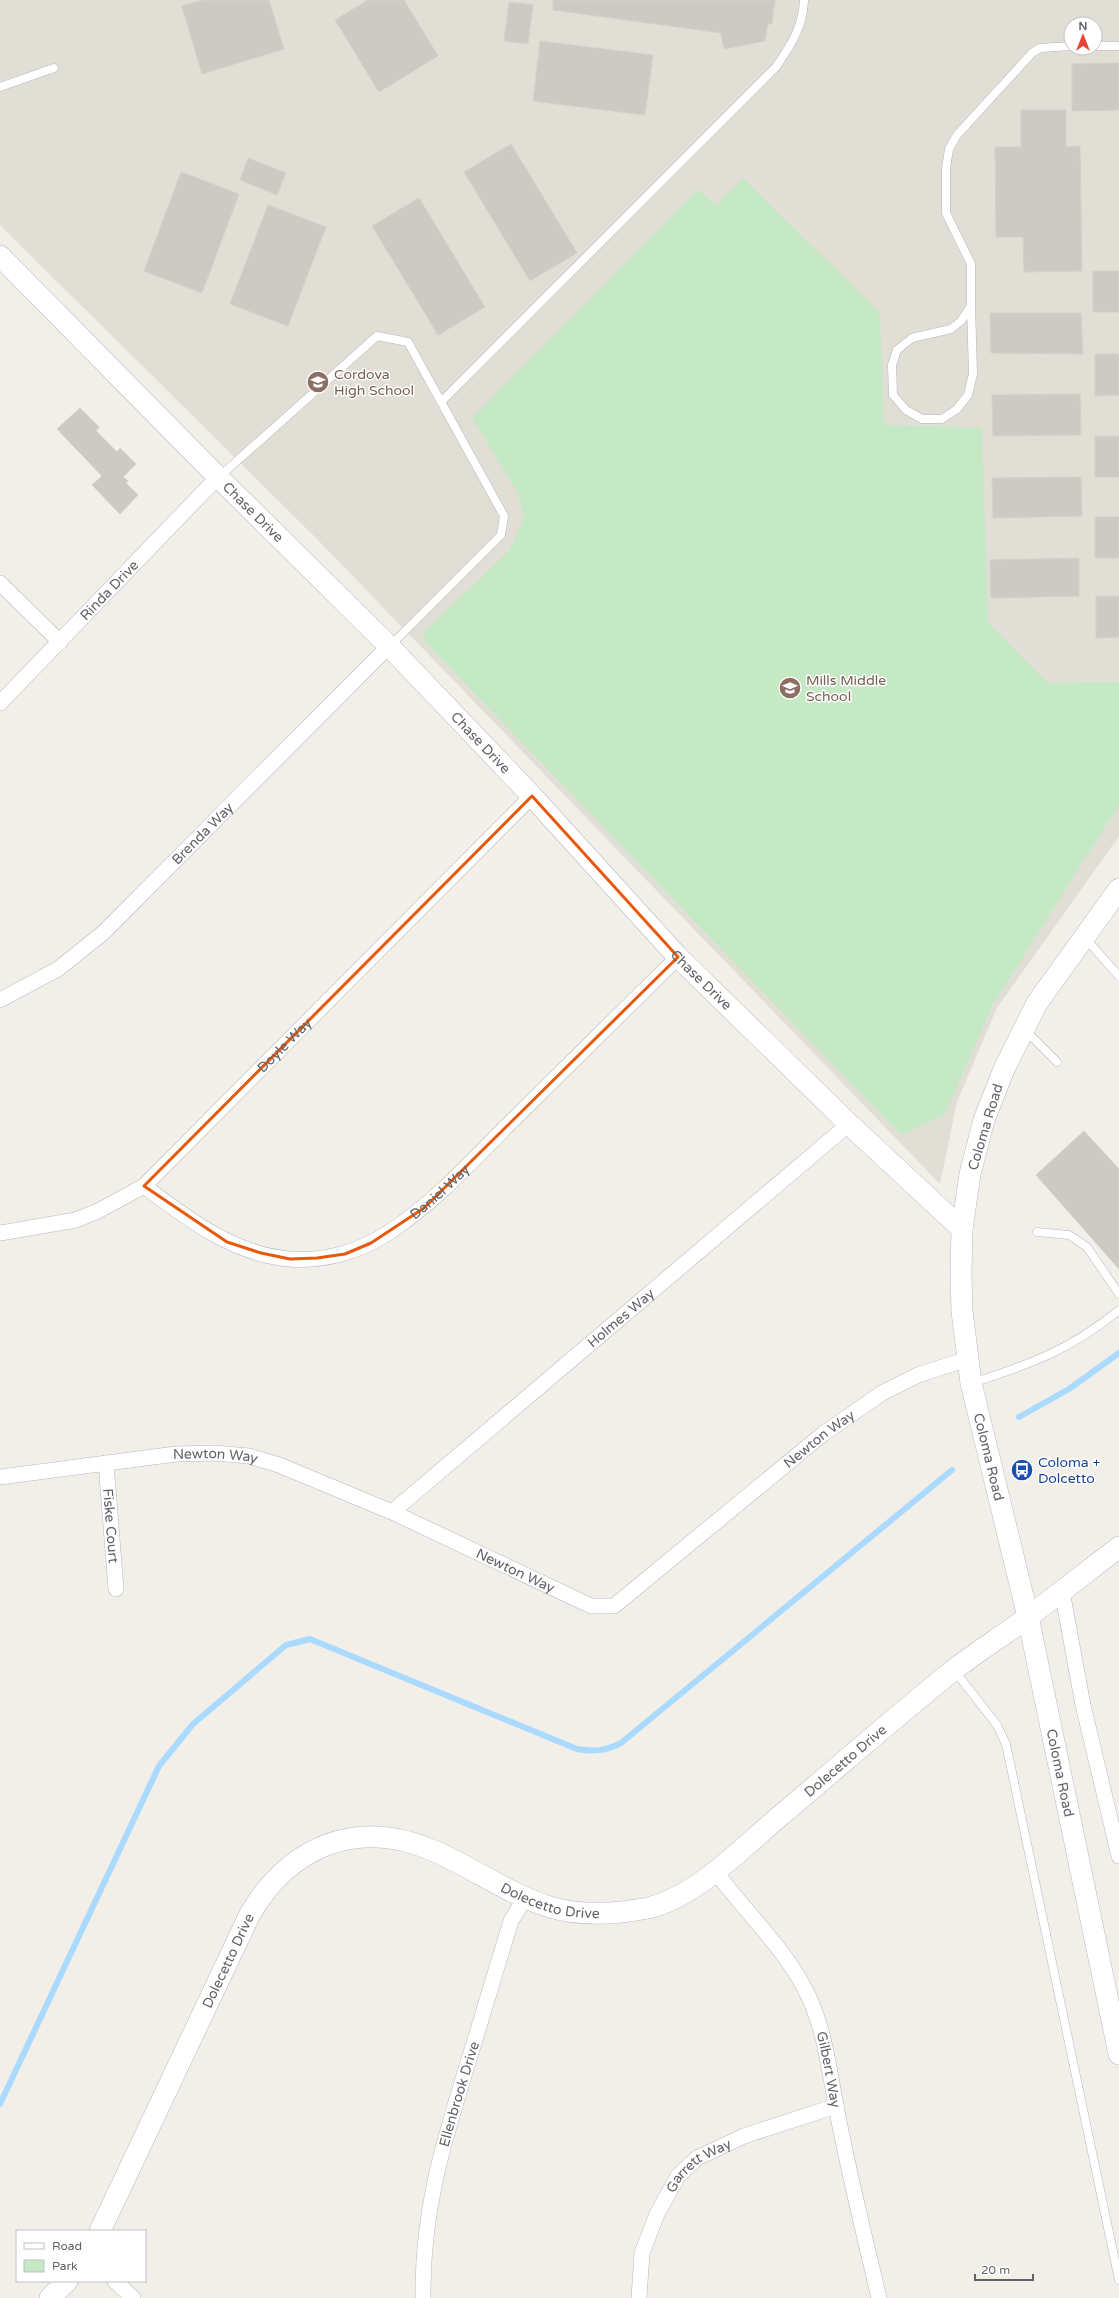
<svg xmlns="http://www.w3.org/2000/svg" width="1119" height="2298" font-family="'Varela Round',sans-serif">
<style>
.education{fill:#e1ded6;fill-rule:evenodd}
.green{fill:#c5e8c5}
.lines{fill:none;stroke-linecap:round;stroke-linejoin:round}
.stream{stroke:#aadaff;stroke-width:6}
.building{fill:#cccac5;stroke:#d6d1c6}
.lane-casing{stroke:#b5b8bc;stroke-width:9}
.street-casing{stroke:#b5b8bc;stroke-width:16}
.secondary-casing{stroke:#b6babf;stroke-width:22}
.lane{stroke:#fff;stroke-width:8}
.street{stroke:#fff;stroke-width:15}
.secondary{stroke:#fff;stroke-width:21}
.marked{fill:none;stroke:#e8590c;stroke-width:3;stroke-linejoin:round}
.labels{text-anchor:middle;stroke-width:3;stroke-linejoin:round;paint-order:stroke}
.education-label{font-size:14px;fill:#785e54;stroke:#fff;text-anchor:start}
.street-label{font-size:14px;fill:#5f6368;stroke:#fff}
.transit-label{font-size:14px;fill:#164399;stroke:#fff;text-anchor:start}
</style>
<rect width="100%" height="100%" fill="#f1efe8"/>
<!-- education -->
<path class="education" d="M0 0H1119V836L997 1008 957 1102 940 1184 317 539 0 225ZM1071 24H1095V48H1071Z"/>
<!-- green -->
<path class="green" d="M743 178 880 313 884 425 982 428 988 622 1048 683 1119 682V805L992 1006 945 1114 901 1135 423 640 426 630 509 551 524 518 518 493 472 418 698 190 716 205Z"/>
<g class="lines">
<!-- stream -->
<path class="stream" d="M1019 1417 1069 1389 1119 1353
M0 2104 159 1766 193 1724 286 1645 310 1639 577 1749C594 1752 605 1751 621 1743L952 1470"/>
</g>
<!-- building -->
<path class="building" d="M203 0H269L284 49 202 74 182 6Z
M368 0H404L438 56 379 92 335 20Z
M553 0H775L772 24H768L765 41 724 49 721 33 553 10Z
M509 2 533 5 528 44 504 41Z
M540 41 653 55 645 115 533 101Z
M1119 63V110L1072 111V64Z
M1021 110H1066V147L1080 146 1082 271 1024 272 1023 237H996L995 147H1021Z
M511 144 577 253 530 281 464 172Z
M248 158 286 173 277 195 240 180Z
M181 172 239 194 202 293 144 271Z
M419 198 485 307 438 335 372 226Z
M268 205 326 227 288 326 230 304Z
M1093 271H1119V312H1093Z
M990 313H1081L1083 354 991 353Z
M1095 354H1119V395L1095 396Z
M1080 394 1081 435 993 436 992 395Z
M80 408 99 427 96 431 117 452 120 448 136 464 123 477 128 481 126 483 138 495 120 514 92 485 102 476 57 429Z
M1095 436H1119V477H1095Z
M1081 477 1082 516 993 518 992 478Z
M1095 517H1119V558H1095Z
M1079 558V596L991 598 990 560Z
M1096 596H1119V637L1096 638Z
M1084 1131 1119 1169V1269L1036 1175Z"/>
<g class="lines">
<!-- lane casing -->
<g class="lane-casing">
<path id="lane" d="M1095 46H1119
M0 87 54 68
M971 306 961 321 951 329 912 338 897 350 892 365 893 395 906 410 922 419H942L957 409 968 395 973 374 971 306V264L946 213V168L949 149 957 135 1032 53 1040 48 1071 46
M441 402 776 67C791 45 803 27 804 0
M219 477 377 336 408 342 504 516 501 535 390 646
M1085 938 1119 976
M1024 1029 1057 1062
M1037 1232 1069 1235 1087 1247 1119 1294
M972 1383C1031 1364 1070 1350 1119 1310
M954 1670 997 1725 1006 1744 1119 2280"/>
</g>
<!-- street casing -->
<g class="street-casing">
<g id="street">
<path d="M0 583 60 642"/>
<path id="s1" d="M0 703 218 477"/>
<path id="s2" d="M0 1000 58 969 103 933 389 646"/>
<path id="s3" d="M144 1186C188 1219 233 1254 289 1259 325 1262 362 1251 391 1231 436 1201 472 1161 510 1123 566 1068 622 1012 678 957"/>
<path id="s4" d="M0 1233 76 1220 98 1211 144 1186 532 796"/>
<path id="s5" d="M106 1463 116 1589"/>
<path id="s6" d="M0 1477 176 1454 214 1453 249 1456 279 1465 392 1512 591 1606H614L823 1434 882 1393 918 1375 967 1359"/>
<path id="s7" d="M392 1512 849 1124"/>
<path d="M1062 1591 1083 1705 1119 1856"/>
<path id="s8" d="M715 1871C746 1913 787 1950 809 1997 825 2033 829 2068 836 2106 848 2170 864 2234 879 2298"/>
<path d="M115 2281 133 2298"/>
<path id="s9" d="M423 2298C422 2212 442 2147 467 2066 482 2018 496 1969 511 1921L525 1898"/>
<path id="s10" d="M639 2298 642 2253 657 2214 678 2176 697 2158 744 2136 836 2106"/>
</g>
</g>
<!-- secondary casing -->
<g class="secondary-casing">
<g id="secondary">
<path id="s11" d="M0 256 218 477 389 646 532 796 678 957 849 1124 962 1229"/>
<path id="s12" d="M1119 889 1037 1003 1004 1069 984 1120 970 1174 962 1229 961 1274 962 1311 971 1383 1028 1617 1119 2054"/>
<path id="s13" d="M100 2231 250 1914C290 1846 357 1818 432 1850 472 1867 508 1894 550 1907 580 1916 617 1914 648 1908 696 1897 743 1847 780 1816 837 1768 893 1719 951 1672 976 1652 1003 1636 1028 1617 1059 1594 1089 1570 1119 1547"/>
<path d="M50 2298 67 2281"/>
</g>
</g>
<!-- lane -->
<use href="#lane" class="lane"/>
<!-- street -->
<use href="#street" class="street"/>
<!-- secondary -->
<use href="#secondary" class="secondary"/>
</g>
<!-- marked area -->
<path class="marked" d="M532 796 678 957 424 1208 371 1243 345 1254 317 1258 290 1259 261 1253 227 1242 144 1186Z"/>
<!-- icons -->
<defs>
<g id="school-disc" transform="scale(1.15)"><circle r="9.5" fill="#8d6e63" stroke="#fff"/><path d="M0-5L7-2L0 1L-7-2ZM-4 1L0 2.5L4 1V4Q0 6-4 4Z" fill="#fff"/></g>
<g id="bus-disc" transform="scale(1.15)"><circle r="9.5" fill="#1a4fb4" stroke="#fff"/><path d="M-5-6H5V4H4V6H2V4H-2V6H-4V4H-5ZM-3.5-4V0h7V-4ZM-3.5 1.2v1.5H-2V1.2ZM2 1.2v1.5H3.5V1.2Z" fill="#fff"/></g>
</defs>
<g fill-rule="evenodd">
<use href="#school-disc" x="318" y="382"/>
<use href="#school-disc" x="790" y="688"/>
<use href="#bus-disc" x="1022" y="1470"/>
</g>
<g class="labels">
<!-- education labels -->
<g class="education-label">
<text x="334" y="379">Cordova<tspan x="334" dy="16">High School</tspan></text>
<text x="806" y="685">Mills Middle<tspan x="806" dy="16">School</tspan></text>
</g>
<!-- street labels -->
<g class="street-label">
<text dy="5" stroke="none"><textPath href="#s11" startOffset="360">Chase Drive</textPath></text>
<text dy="5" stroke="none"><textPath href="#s1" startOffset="157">Rinda Drive</textPath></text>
<text dy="5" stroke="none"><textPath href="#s11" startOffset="684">Chase Drive</textPath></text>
<text dy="5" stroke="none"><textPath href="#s2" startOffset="264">Brenda Way</textPath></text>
<text dy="5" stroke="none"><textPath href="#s11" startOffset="1008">Chase Drive</textPath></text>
<text dy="5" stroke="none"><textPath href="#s4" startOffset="352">Doyle Way</textPath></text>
<text transform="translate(985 1127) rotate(-73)" y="5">Coloma Road</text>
<text dy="5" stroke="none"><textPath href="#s3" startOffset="335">Daniel Way</textPath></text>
<text dy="5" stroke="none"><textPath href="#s7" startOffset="300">Holmes Way</textPath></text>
<text dy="5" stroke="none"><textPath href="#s6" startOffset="912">Newton Way</textPath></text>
<text dy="5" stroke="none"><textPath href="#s6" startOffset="217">Newton Way</textPath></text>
<text dy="5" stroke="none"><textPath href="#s12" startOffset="611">Coloma Road</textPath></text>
<text dy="5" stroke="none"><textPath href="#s5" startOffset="63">Fiske Court</textPath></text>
<text dy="5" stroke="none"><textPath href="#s6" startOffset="541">Newton Way</textPath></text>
<text dy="5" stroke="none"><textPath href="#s13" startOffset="1042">Dolecetto Drive</textPath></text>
<text dy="5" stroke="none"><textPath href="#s12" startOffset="935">Coloma Road</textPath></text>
<text dy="5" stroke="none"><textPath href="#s13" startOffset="694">Dolecetto Drive</textPath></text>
<text dy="5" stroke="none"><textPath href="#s13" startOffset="299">Dolecetto Drive</textPath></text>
<text dy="5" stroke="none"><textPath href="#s8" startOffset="233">Gilbert Way</textPath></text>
<text dy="5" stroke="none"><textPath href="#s9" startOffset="208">Ellenbrook Drive</textPath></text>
<text dy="5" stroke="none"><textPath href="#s10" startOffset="153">Garrett Way</textPath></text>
</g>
<!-- transit labels -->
<g class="transit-label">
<text x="1038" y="1467">Coloma +<tspan x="1038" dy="16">Dolcetto</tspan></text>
</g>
</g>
<!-- legend -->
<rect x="16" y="2230" width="130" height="52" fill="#ffffff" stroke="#bfc1c3"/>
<rect x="24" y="2243" width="20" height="6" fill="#ffffff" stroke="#bfc1c3"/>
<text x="52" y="2250" font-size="12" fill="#5f6368">Road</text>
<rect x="24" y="2260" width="20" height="12" fill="#c5e8c5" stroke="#bfc1c3"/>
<text x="52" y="2270" font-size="12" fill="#5f6368">Park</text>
<!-- north arrow -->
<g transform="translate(1083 36)"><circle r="19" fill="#ffffff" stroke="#bfc1c3"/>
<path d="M0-3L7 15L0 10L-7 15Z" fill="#ea4335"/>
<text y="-6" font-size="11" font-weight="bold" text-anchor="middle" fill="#5f6368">N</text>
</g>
<!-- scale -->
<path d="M975 2274v6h58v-6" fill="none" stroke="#5f6368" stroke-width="2"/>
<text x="981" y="2274" font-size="12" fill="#5f6368" stroke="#ffffff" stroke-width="3" paint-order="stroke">20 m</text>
</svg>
